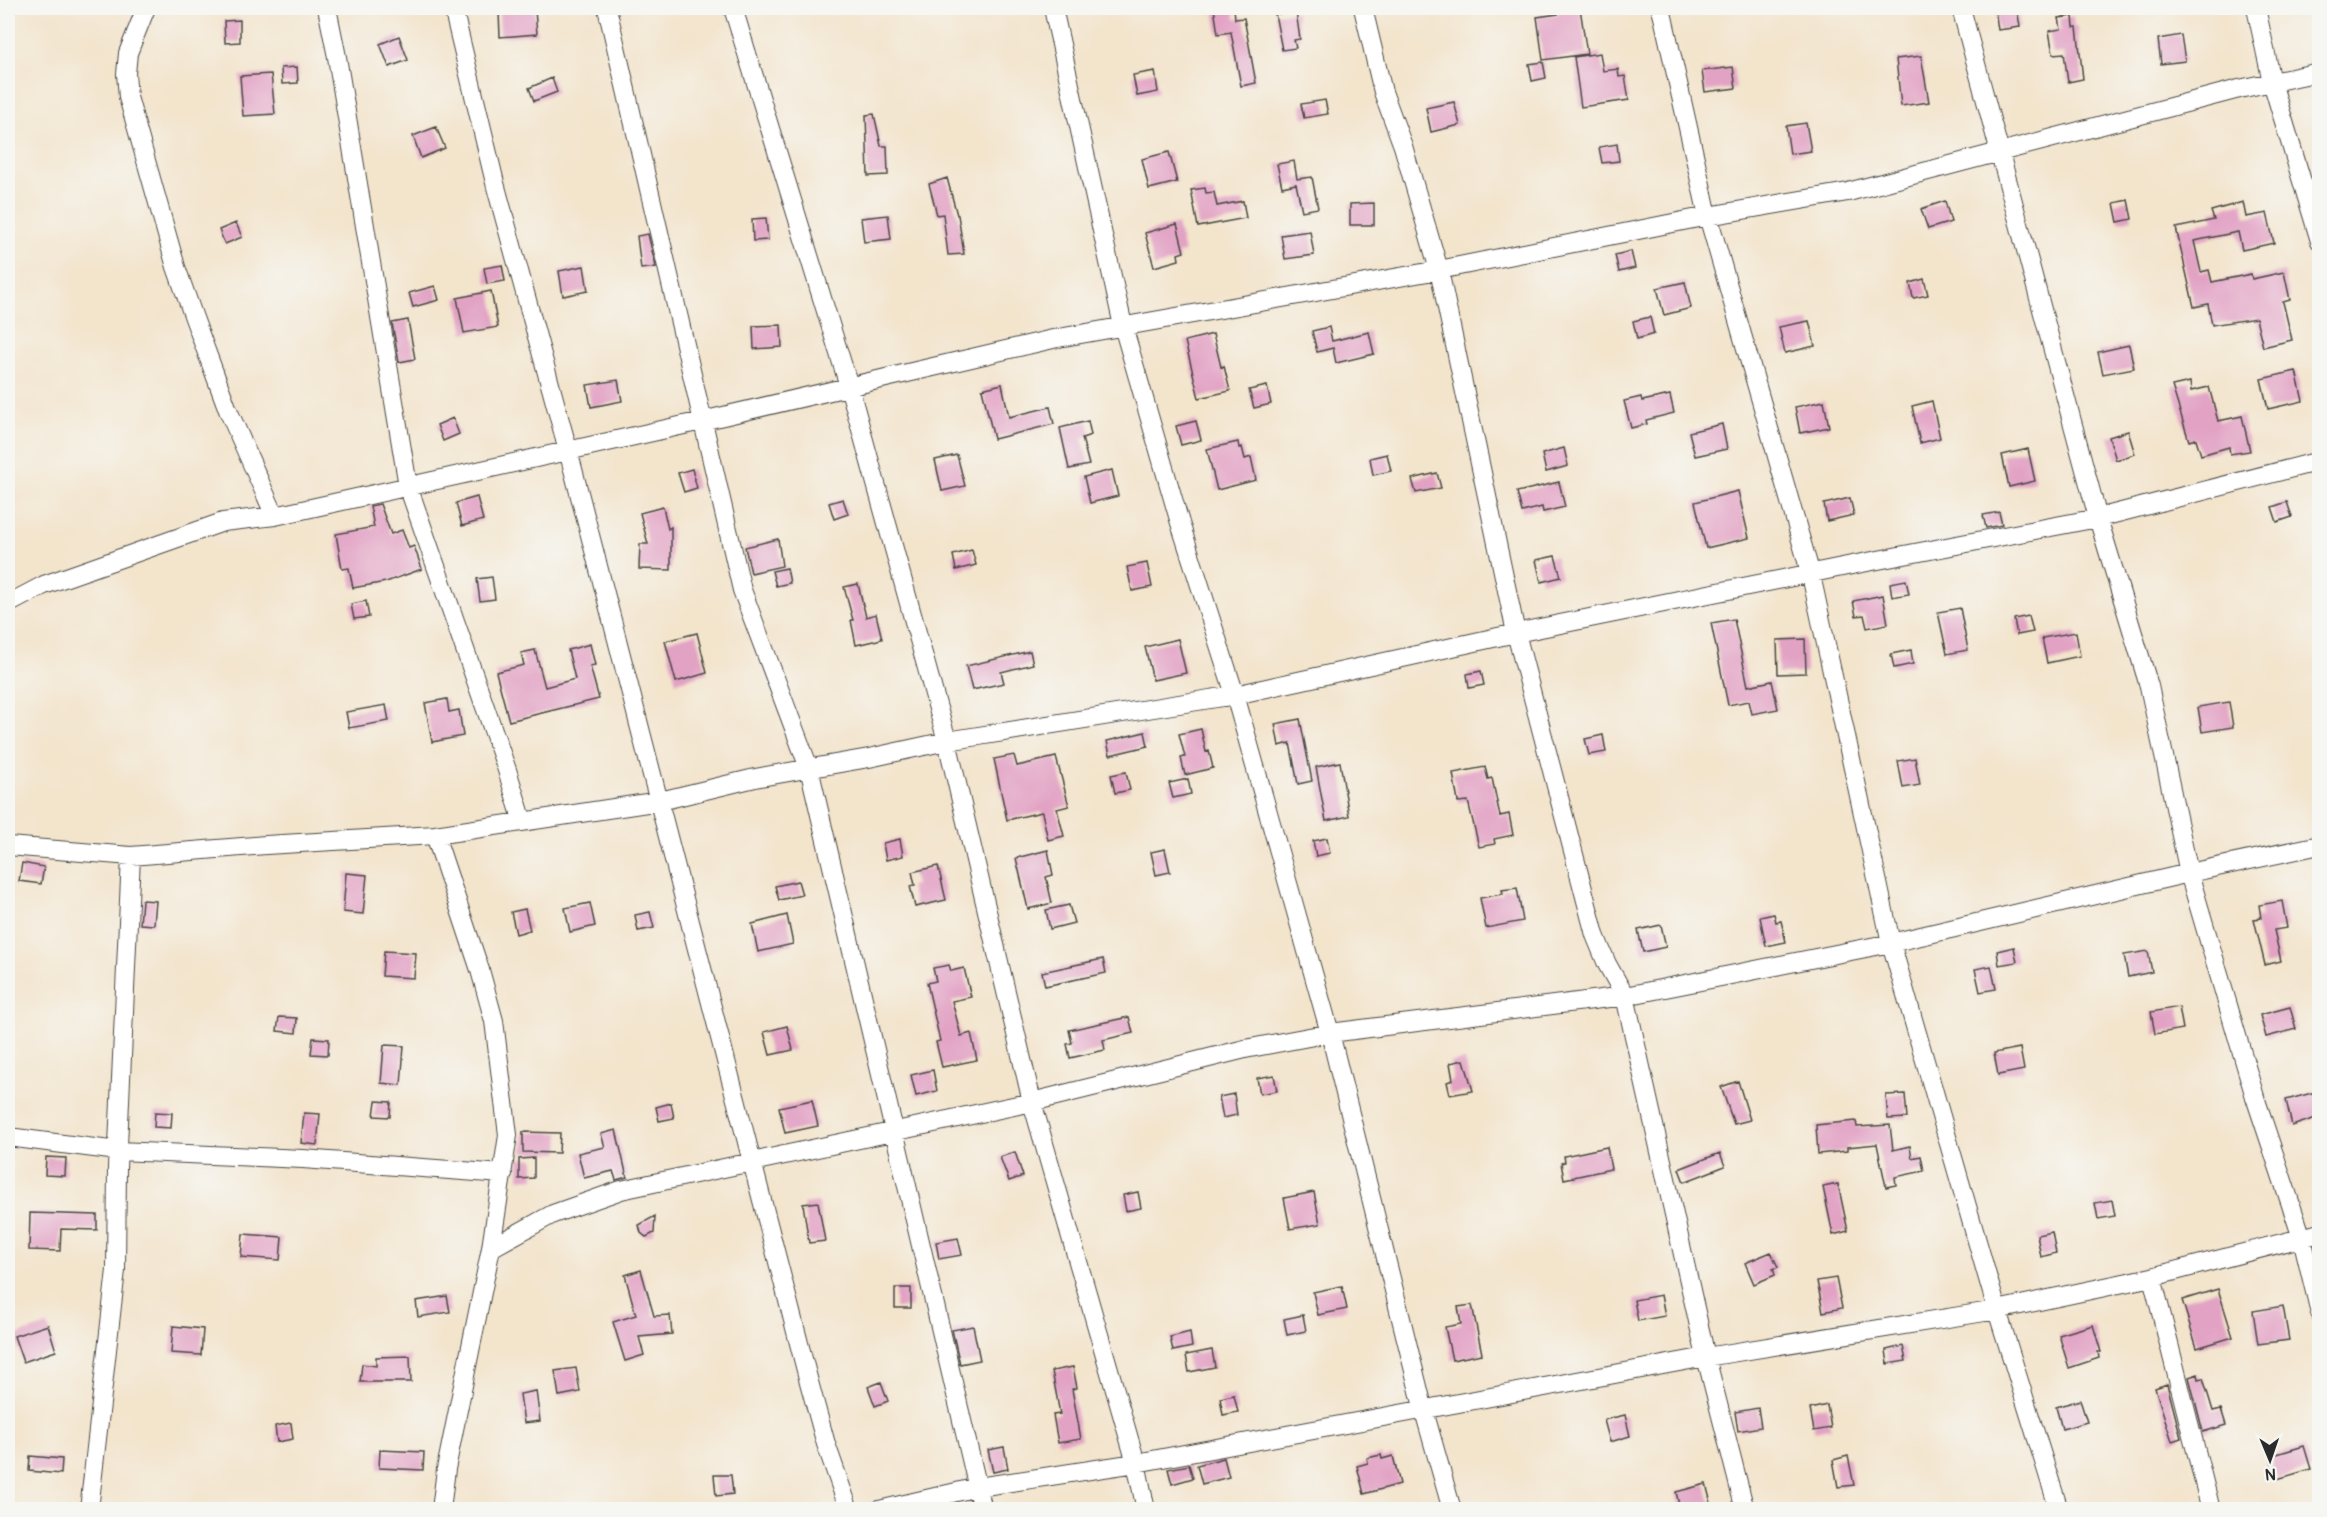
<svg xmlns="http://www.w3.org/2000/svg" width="2327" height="1517" font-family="Pangolin,sans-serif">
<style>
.building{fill:#e2a2c4}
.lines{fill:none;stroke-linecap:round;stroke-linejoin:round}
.street-casing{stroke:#494743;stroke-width:20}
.street{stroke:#fff;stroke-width:18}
</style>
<rect width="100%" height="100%" fill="#f6f6f2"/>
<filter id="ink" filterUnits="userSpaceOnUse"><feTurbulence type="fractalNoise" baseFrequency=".0167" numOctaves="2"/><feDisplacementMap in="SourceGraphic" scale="12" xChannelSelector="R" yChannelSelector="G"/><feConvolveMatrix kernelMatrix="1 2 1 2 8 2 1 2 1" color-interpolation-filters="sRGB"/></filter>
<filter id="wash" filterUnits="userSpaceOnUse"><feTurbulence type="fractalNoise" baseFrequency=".008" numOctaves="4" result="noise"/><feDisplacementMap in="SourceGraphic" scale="24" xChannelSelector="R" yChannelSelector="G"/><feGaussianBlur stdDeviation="1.35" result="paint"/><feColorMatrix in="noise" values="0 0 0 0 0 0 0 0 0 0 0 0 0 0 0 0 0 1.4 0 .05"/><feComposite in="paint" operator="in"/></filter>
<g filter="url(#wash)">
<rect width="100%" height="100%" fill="#f3e4cc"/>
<g id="blocks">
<!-- building -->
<path class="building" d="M1214 8H1234L1235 19 1244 18 1256 83 1241 86 1231 32 1218 34Z
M1557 8H1580L1587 54 1543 60 1537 17 1558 14Z
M2007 8H2017L2020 27 1998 30 1995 9Z
M535 10 537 34 500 37 499 12Z
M1296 12 1300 39 1294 40 1296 48 1282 50 1275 14Z
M2073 16 2074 27H2077L2083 79 2068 82 2064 53 2053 54 2049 31 2061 29 2059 18Z
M240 20V42L225 43 224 21Z
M2181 35 2185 61 2161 64 2158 39Z
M399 36 408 60 389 67 380 44Z
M1600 53 1603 71 1618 69 1619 77 1625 76 1629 100 1581 107 1574 57Z
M1921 56 1929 102 1901 106 1896 59Z
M1543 62 1546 78 1532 81 1529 64Z
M297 67 298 83 282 84 281 68Z
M1733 67 1736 88 1705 92 1702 71Z
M1155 71 1158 92 1137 96 1133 75Z
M271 74 275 114 243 116 240 76Z
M552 78 557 92 534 101 529 88Z
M1325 100 1328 114 1304 118 1301 104Z
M1454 102 1460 125 1431 132 1426 108Z
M874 114 881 146H887L888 175 868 176 866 115Z
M1806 123 1811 151 1790 154 1786 126Z
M436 127 445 148 421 158 413 136Z
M1617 144 1619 161 1602 163 1599 147Z
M1169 152 1177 182 1149 189 1142 159Z
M1294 161 1297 179 1312 177 1318 208 1302 211 1296 184 1282 187 1277 164Z
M947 178 957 215H958L964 254 948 255 943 214 937 215 929 184Z
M1205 188 1206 193 1214 192 1217 206 1243 201 1246 218 1198 227 1191 190Z
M2128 200 2132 219 2118 222 2114 203Z
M1945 201 1951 222 1928 229 1921 209Z
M2243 202 2246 217 2267 213 2274 243 2242 250 2238 232 2194 241 2201 272 2209 270 2212 282 2251 274 2252 279 2284 272 2290 300 2283 302 2292 340 2263 347 2256 318 2212 325 2208 304 2194 307 2176 228 2214 220 2211 211Z
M1374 203V225H1350V204Z
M888 215 891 239 864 242 861 218Z
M766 218 768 240 753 241 752 219Z
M236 223 242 237 225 244 219 230Z
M1177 224 1184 252 1178 254 1179 260 1154 267 1145 233Z
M1310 231 1314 255 1285 259 1281 235Z
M648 234 656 267 641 269 637 236Z
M1631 251 1635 268 1619 272 1615 255Z
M502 265 505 281 487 284 484 268Z
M584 266 588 291 563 296 559 271Z
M1924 279 1928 295 1913 298 1910 283Z
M1685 282 1691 308 1664 315 1657 288Z
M435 286 439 300 413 307 409 293Z
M491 291 498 327 464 333 457 298Z
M1650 317 1654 334 1637 339 1633 321Z
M408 320 415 359 399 362 392 323Z
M1809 321 1815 346 1785 353 1779 327Z
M781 325 782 347 754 349 753 326Z
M1329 327 1332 341 1369 332 1374 354 1336 363 1333 348 1317 352 1312 331Z
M1213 334 1221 367 1224 366 1230 391 1199 398 1185 341Z
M2129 345 2134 368 2103 374 2098 352Z
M2296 371 2303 401 2268 409 2261 379Z
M618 380 622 401 591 407 587 385Z
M2190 382 2191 391 2209 387 2218 421 2242 416 2250 451 2230 454 2229 447 2201 455 2196 439 2189 441 2172 386Z
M1002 384 1009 417 1050 407 1054 424 994 439 982 389Z
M1267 386 1271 404 1254 408 1249 390Z
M1670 395 1674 413 1646 420 1647 424 1631 428 1624 401 1641 397 1642 401Z
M1824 401 1829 427 1800 433 1795 407Z
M1932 401 1940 438 1920 443 1912 406Z
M453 418 459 434 443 441 437 425Z
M1088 421 1091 435 1082 438 1089 465 1069 469 1060 428Z
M1196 421 1201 440 1181 445 1176 426Z
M1722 424 1727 449 1695 456 1689 432Z
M2128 431 2135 454 2116 460 2109 437Z
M1238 442 1239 448 1242 447 1245 459 1251 457 1256 480 1217 490 1207 449Z
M1564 448 1568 466 1546 472 1542 454Z
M2028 449 2035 481 2009 487 2002 455Z
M1387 454 1391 471 1373 475 1370 458Z
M957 455 965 486 942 491 935 460Z
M692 469 697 488 684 492 678 473Z
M1112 470 1118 496 1090 503 1084 477Z
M1437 473 1441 488 1416 493 1412 479Z
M1559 482 1565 507 1543 512 1542 507 1522 512 1517 492Z
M1738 491 1749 538 1706 548 1695 502Z
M477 497 483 520 462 526 456 503Z
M1850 498 1854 515 1827 521 1824 504Z
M843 499 848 514 834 519 829 503Z
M2287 502 2292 517 2277 522 2272 507Z
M380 504 391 534 402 530 409 548 414 546 422 569 386 582 353 588 349 568 342 569 336 534 374 527 370 506Z
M663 507 668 529 671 527V570L639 569 640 544H648L640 513Z
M1999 512 2002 525 1986 528 1983 515Z
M778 539 782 566 751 573 745 547Z
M972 550 976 565 956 570 953 555Z
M1555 556 1561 577 1541 582 1536 560Z
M1147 563 1152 587 1132 591 1127 567Z
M787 568 790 583 776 586 772 571Z
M492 577 495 599 480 601 477 579Z
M1906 580 1909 594 1892 597 1890 583Z
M858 584 866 617 876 614 882 639 856 645 851 620H853L844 587Z
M1883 595 1888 624 1867 628 1864 615 1856 616 1853 601Z
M366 601 369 617 354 619 351 604Z
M1960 608 1968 650 1947 654 1938 612Z
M2029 616 2033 632 2017 635 2014 619Z
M1734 619 1748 686 1772 681 1778 709 1752 714 1749 701 1728 705 1711 623Z
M2076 632 2080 656 2047 663 2042 638Z
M697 633 707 673 676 682 665 641Z
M1178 639 1186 673 1153 680 1145 647Z
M1805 639 1806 673 1778 674 1777 640Z
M590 644 595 665 590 666 599 699 509 721 496 672 524 665 521 653 535 650 545 687 575 679 568 650Z
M1911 650 1913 664 1894 668 1891 654Z
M1030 651 1033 664 1001 672 1004 683 972 690 966 666Z
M1481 671 1484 685 1469 688 1467 674Z
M447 699 449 712 459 710 463 736 432 742 425 703Z
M2229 702 2233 727 2202 732 2198 707Z
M386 705 389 721 349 728 346 712Z
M1300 719 1312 781 1298 784 1290 743 1279 746 1275 724Z
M1201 729 1206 752 1209 751 1213 768 1185 775 1181 758 1185 757 1179 734Z
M1145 732 1148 746 1110 755 1107 741Z
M1603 735 1606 752 1589 755 1585 739Z
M1014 755 1017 766 1056 757 1069 806 1057 809 1064 836 1048 840 1042 812 1007 820 994 759Z
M1915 758 1920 785 1903 788 1898 761Z
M1340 762 1349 816 1326 821 1316 767Z
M1485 767 1488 779 1492 778 1500 816 1509 814 1513 835 1494 839 1495 844 1479 847 1468 801 1458 802 1453 773Z
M1126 772 1130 790 1115 793 1111 775Z
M1188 779 1191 794 1173 798 1169 783Z
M1327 838 1330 853 1316 856 1313 841Z
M900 839 903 856 886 860 883 843Z
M1165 849 1170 872 1156 875 1151 852Z
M1048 850 1053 875 1046 877 1052 903 1028 909 1016 858Z
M22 863 44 867 41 884 19 881Z
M938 866 946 900 915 907 910 886 915 885 912 872Z
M346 873 367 875 363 914 343 912Z
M798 881 802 895 779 900 775 886Z
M1517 888 1523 921 1486 928 1480 898 1503 894 1502 890Z
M142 900 156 901 154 925 140 924Z
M2282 901 2287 928 2274 930 2281 961 2265 965 2254 919 2261 918 2259 905Z
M590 903 595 926 570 932 565 908Z
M1069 905 1074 923 1050 929 1046 910Z
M525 909 530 930 516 934 511 912Z
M650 912 654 928 638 931 635 915Z
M1774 914 1776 922 1781 921 1786 942 1766 946 1760 917Z
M787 915 793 944 758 952 752 924Z
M1661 925 1666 947 1643 952 1638 930Z
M2014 947 2017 962 1999 965 1997 951Z
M384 951 416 953 414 978 382 976Z
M2148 951 2152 972 2128 977 2124 955Z
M1103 959 1106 973 1045 986 1042 972Z
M949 965 951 971 964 968 971 997 952 1001 961 1036 971 1033 977 1060 942 1067 936 1042 940 1041 927 983 936 981 933 968Z
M1991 966 1996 989 1980 992 1975 969Z
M2179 1007 2183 1029 2155 1034 2151 1012Z
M2290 1007 2296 1029 2266 1037 2260 1015Z
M279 1017 297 1018 296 1033 277 1031Z
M1129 1017 1133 1033 1103 1040 1105 1050 1070 1058 1067 1044 1072 1043 1069 1030Z
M787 1026 793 1050 770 1055 764 1032Z
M313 1038 329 1039 328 1055 311 1054Z
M384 1045 404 1046 401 1085 381 1083Z
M2020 1048 2024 1070 1998 1075 1994 1053Z
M1464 1060 1473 1091 1450 1095 1447 1082 1453 1080 1450 1063Z
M933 1070 937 1091 916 1096 911 1075Z
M1274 1075 1277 1091 1260 1094 1257 1078Z
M1738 1081 1750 1120 1734 1124 1721 1087Z
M2319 1091V1117L2292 1126 2286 1100Z
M1234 1094 1237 1115 1223 1118 1219 1097Z
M1905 1094 1907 1118 1888 1119 1886 1095Z
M812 1100 818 1126 785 1133 779 1107Z
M376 1101 391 1102 390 1117 374 1116Z
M671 1103 674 1118 659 1121 656 1107Z
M155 1112 172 1113 171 1128 154 1127Z
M304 1113 320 1114 317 1145 301 1143Z
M1856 1121 1857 1127 1890 1125 1893 1150 1910 1146 1912 1158 1921 1156 1924 1171 1895 1177 1896 1185 1886 1187 1877 1144 1847 1147V1151L1818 1154 1816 1125Z
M616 1130 627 1177 616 1180 613 1171 584 1178 578 1153 605 1147 601 1134Z
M523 1132 560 1133 559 1153 523 1152Z
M1607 1147 1611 1169 1564 1179 1561 1163 1565 1162 1564 1156Z
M1015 1152 1023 1176 1009 1181 1000 1157Z
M1720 1153 1725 1166 1684 1182 1679 1169Z
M46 1157 66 1158 65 1176 45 1175Z
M534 1158V1178L519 1179V1159Z
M1838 1184 1848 1231 1833 1235 1823 1187Z
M1138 1192 1141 1208 1126 1211 1123 1195Z
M1314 1192 1320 1224 1290 1229 1284 1198Z
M2112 1200 2115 1216 2098 1219 2095 1203Z
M818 1202 825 1241 809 1243 803 1204Z
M30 1213 97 1215V1230L61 1229 60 1251 29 1250Z
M655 1216 654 1233 646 1237 641 1233 639 1225Z
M2052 1232 2056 1253 2041 1257 2037 1235Z
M243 1234 282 1237 280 1260 241 1257Z
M958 1238 962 1255 939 1259 936 1242Z
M1771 1252 1778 1267 1773 1269 1775 1275 1754 1284 1745 1263Z
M641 1270 654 1316 670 1315 672 1334 639 1337 644 1355 625 1361 613 1322 636 1315 625 1275Z
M1836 1278 1842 1308 1823 1312 1817 1281Z
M1342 1286 1347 1309 1318 1315 1313 1292Z
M895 1288H911V1308H895Z
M2218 1289 2233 1337 2197 1348 2182 1300Z
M1661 1295 1665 1316 1638 1321 1634 1300Z
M447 1296 450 1312 418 1317 416 1301Z
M1472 1305 1482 1354 1452 1360 1445 1327 1461 1324 1458 1307Z
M2283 1306 2289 1340 2258 1344 2253 1311Z
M1303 1315 1306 1331 1287 1335 1284 1319Z
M48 1325 56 1351 23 1362 14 1336Z
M2093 1325 2101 1352H2098L2099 1358 2069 1368 2059 1335Z
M173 1326 203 1329 201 1355 171 1353Z
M973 1326 980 1360 960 1364 952 1330Z
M1190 1332 1192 1347 1173 1351 1170 1337Z
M1903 1346 1906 1361 1888 1364 1886 1350Z
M1212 1350 1215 1367 1189 1372 1186 1355Z
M410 1356 411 1382H360L362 1364 376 1366V1357Z
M1073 1367 1077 1388 1072 1389 1081 1439 1058 1443 1053 1415 1060 1414 1052 1371Z
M576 1368 580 1392 559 1396 555 1371Z
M2198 1374 2199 1379 2203 1378 2213 1411 2221 1409 2226 1425 2203 1432 2189 1377Z
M881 1382 888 1401 875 1406 868 1387Z
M2167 1384 2181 1438 2172 1441 2155 1388Z
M536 1391 540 1421 524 1423 520 1394Z
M1234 1395 1238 1412 1223 1415 1220 1398Z
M2080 1400 2087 1422 2062 1429 2056 1407Z
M1827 1405 1831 1428 1814 1431 1810 1409Z
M1758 1408 1761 1427 1738 1431 1735 1412Z
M1625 1415 1630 1436 1610 1442 1604 1420Z
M291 1423 293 1439 277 1442 275 1426Z
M2304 1446 2311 1469 2277 1479 2270 1456Z
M1004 1447 1008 1469 993 1472 988 1450Z
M380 1450 424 1452 423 1470 379 1468Z
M1381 1455 1382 1459 1393 1456 1400 1484 1364 1494 1357 1466 1368 1463 1367 1458Z
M30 1456 62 1459 61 1474 29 1471Z
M1848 1456 1854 1485 1838 1487 1833 1460Z
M1224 1458 1229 1477 1202 1484 1197 1465Z
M1189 1465 1193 1478 1172 1484 1168 1469Z
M714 1475H731L733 1494 716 1496Z
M1706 1484 1712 1507 1702 1509H1680L1676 1492Z"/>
</g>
</g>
<g filter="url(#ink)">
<use href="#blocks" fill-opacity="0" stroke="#494743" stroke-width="1.5"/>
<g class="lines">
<!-- street casing -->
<g class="street-casing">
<path id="street" d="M146 8 128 53 126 74 128 97 176 267 194 318 228 410 275 516
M327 8 337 57 408 486 507 770 523 822
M453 8 496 187 568 450 809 1382 826 1444 849 1510
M607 8 742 590 809 768 983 1510
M733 8 849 386 947 741 1032 1102 1136 1463 1146 1510
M1053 8 1123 326 1180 523 1235 695 1330 1033 1424 1411 1452 1510
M1363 8 1383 92 1403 146 1439 270 1516 633 1595 935 1607 964 1625 996 1706 1357 1745 1510
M1661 8 1708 216 1811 575 1891 943 1997 1310 2059 1510
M1961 8 2098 518 2149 686 2189 873 2255 1097 2302 1238 2320 1313
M2256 8 2272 82 2320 241
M8 604 44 585 223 522 275 516 702 421 1053 339 1439 270 1708 216 1848 192 2239 89 2320 72
M435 835 480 970 494 1021 508 1135 491 1248 446 1469 441 1510
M8 846 131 856 266 845 435 835 660 801 755 778 869 758 947 741 1235 695 1516 633 1857 564 2098 518 2320 461
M8 1137 118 1151 303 1159 503 1174
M491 1248 553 1214 621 1190 1032 1102 1245 1049 1330 1033 1625 996 1891 943 2189 873 2320 845
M2152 1277 2211 1510
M89 1510 116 1270 117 1168 131 856
M879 1510 978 1487 1136 1463 1706 1357 1997 1310 2152 1277 2320 1233"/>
</g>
<!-- street -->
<use href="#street" class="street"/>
</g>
</g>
<!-- margin -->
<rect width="2327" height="1517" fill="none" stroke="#f6f6f2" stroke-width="30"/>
<!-- north arrow -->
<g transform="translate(2270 1460) rotate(178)" stroke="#f6f6f2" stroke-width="4.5" paint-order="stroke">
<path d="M0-4.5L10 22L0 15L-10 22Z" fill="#2b2b2b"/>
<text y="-9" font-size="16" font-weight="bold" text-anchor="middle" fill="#2b2b2b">N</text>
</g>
</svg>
